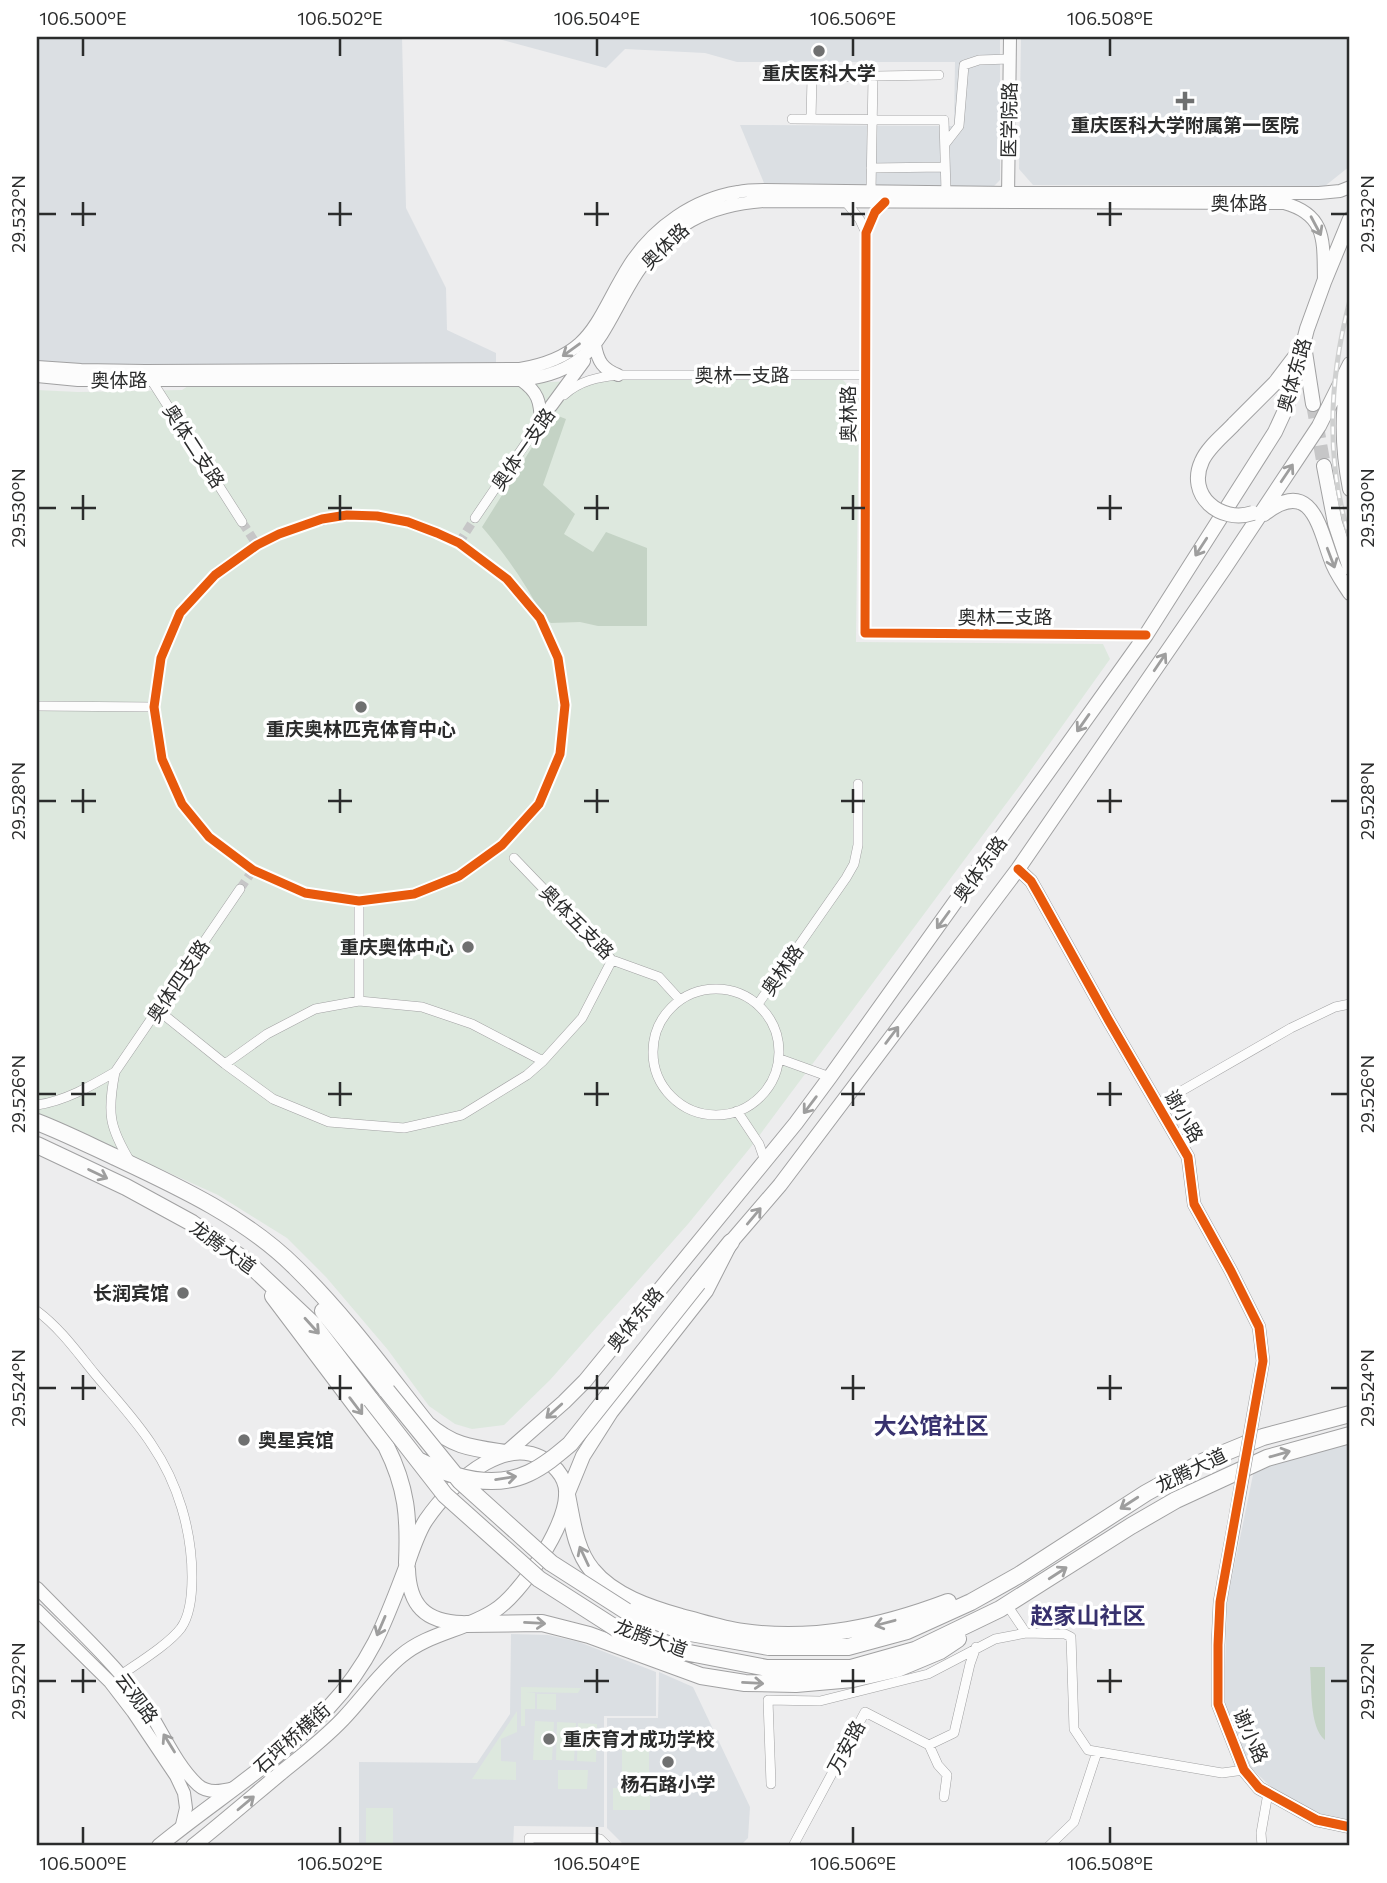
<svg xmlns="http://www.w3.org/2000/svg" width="1387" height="1883" font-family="Commissioner,'Noto Sans SC',sans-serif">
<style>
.built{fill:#dbdfe3}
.green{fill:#dde8de}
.forest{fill:#c4d3c5}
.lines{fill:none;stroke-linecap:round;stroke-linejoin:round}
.street-tunnel{stroke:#c6c6c7;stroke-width:9;stroke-dasharray:9 4.5;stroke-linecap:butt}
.primary-tunnel{stroke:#c6c6c7;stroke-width:14;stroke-dasharray:14 7;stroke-linecap:butt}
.street-casing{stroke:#a1a1a2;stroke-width:10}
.secondary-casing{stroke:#a1a1a2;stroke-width:14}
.primary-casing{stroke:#a1a1a2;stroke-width:16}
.highway-casing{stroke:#a1a1a2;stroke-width:18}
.street{stroke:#fcfcfc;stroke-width:9}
.secondary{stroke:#fcfcfc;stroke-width:12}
.primary{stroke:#fcfcfc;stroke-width:14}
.highway{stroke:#fcfcfc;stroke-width:16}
.rail-casing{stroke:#cfd0d0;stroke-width:5}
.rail{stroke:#fff;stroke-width:2.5;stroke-dasharray:8;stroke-linecap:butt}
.secondary-bridge-casing{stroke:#a1a1a2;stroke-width:14;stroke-linecap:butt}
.primary-bridge-casing{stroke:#a1a1a2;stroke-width:16;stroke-linecap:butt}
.highway-bridge-casing{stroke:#a1a1a2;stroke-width:18;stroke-linecap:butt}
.secondary-bridge{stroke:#fcfcfc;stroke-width:12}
.primary-bridge{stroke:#fcfcfc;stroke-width:14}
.highway-bridge{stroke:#fcfcfc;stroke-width:16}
.cycleway-casing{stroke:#fff;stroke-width:13}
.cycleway{stroke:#e8590c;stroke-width:9}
.oneway{stroke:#9e9e9e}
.ticks{fill:none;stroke:#2b2c2c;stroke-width:2.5}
.poi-dot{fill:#6f7070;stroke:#fff;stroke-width:2.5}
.labels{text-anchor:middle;stroke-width:7;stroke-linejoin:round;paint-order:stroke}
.poi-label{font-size:19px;font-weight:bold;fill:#2b2c2c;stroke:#fff}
.street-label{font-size:19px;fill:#2b2c2c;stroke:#fff}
.quarter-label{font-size:23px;font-weight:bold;fill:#37316d;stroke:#fff}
.neatline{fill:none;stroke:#2b2c2c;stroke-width:2.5}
.ticks-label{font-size:18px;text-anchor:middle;fill:#2b2c2c}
</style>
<rect width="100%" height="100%" fill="#ededee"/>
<!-- built -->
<path class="built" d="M37 37H402L406 208 446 288 447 330 496 353V363L81 365 37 361Z
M491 37H1000V180L993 187 764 183 740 125 954 126 955 62H737L705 53 625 49 606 68Z
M1021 37H1350V166L1325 186 1033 185 1019 169Z
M1350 1439V1821L1322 1816 1270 1786 1249 1766 1224 1702 1227 1601 1255 1465Z
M511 1634 548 1635 579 1642 656 1672V1716H604V1827L514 1826 513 1846H359V1762L477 1763 510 1714Z
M659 1672 693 1687 750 1807 748 1838 740 1846H625L607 1828V1718H658Z"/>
<!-- green -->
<path class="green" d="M611 379 843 380 859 399 856 642 1103 644 1110 659 1023 781 750 1148 688 1224 550 1380 504 1425 472 1429 455 1424 429 1406 388 1350 326 1277 287 1238 218 1195 37 1113V390L78 392 182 390 188 386H399L510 384Z
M521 1687 581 1688 578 1693 526 1692 535 1693V1709H525V1726H521Z
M537 1694H556V1710L537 1709Z
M517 1711V1732L501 1739V1761L516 1762V1780L472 1779Z
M535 1721 554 1722 552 1760H533Z
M557 1722 576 1723 574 1761 556 1760Z
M578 1723 597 1724 596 1762 577 1761Z
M622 1731H649V1786H622Z
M558 1770H588L587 1789H558Z
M613 1788 650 1789V1810H613Z
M366 1808H393V1846H366Z"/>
<!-- forest -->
<path class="forest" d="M553 414 566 419 543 485 575 514 564 534 593 552 606 532 647 548V626H598L580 622 551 623 545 620C527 586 507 556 482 527Z
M1310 1667H1325V1740C1309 1727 1312 1687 1310 1667Z"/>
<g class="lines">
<!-- street-tunnel -->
<path class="street-tunnel" d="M242 522 257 545
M437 533C468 547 498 568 520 594
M459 543 475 518
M198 594C221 568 248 550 279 534
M199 825C221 852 253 870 285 884
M441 883C473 870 499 848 522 823
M240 889 253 870"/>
<!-- primary-tunnel -->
<path class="primary-tunnel" d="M1313 404 1324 466"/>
<!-- street casing -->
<g class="street-casing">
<path id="street" d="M792 119 944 120 946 192
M811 119 812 77 939 75
M945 144 959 126 964 65 979 60 1010 59
M871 168 945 167
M871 191 873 76
M846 202 860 220 866 233
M885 202 875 212 866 233 865 633 1146 635
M150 378 242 522
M564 395C579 381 598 377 618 375H865
M475 518 543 418
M279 534C343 511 373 508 437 533
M198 594 180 613 161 658 154 707 162 759 182 804 199 825
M520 594 540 618 558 658 565 705 560 754 539 804 522 823
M37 706 154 707
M514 858 612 960 659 977 680 1000
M285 884 305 893 359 901 414 894 441 883
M653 1052a63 63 0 1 1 126 0a63 63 0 1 1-126 0Z
M359 1001V901
M758 1004 846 878 854 864 858 845V784
M159 1011 225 1064 273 1099 329 1122 404 1128 462 1115 527 1075 543 1061 582 1018 612 960
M780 1059 830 1077
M225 1064 267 1034 315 1009 359 1001 422 1007 472 1024 543 1061
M115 1072 240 889
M37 1105C65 1101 91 1086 115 1072 107 1113 109 1127 131 1163
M1157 1105 1291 1028 1335 1007 1350 1004
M737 1111 759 1144 765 1161
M37 1311C60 1328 77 1352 95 1374 114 1397 136 1420 152 1445 178 1483 192 1531 192 1577 192 1593 191 1614 181 1628 169 1644 138 1663 121 1675
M1007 1605 1026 1633
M771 1784 768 1700 820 1701 928 1674 995 1639 1026 1633 1065 1634 1071 1637 1074 1729 1088 1750 1222 1773 1244 1770
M944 1797 947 1775 938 1765 929 1745 954 1733 970 1664 976 1647
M529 1846V1838H593L600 1839 607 1846
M793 1846 865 1712 929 1745
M1049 1846 1074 1822 1097 1752
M1262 1846 1261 1833 1268 1793"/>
</g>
<!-- secondary casing -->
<g class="secondary-casing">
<path id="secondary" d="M1008 198 1010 37
M595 345C598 362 603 369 618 375
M37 367 81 370 145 371 520 369C595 356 595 319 630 264 654 227 694 199 738 192 747 190 756 190 765 190L1008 193H1319L1340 191 1350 187
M37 376 78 380H521C599 371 601 329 637 273 668 225 709 205 764 201L1284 203C1328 215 1323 243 1324 282
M521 380C538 392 540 401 541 421
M551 406 584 361
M1018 869 1031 881 1039 895 1109 1021 1188 1157 1194 1204 1231 1271 1259 1327 1263 1361 1256 1400
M1236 1514 1220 1602 1218 1645V1704L1244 1770 1259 1788 1317 1820 1350 1827
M37 1588C72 1624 110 1659 141 1699 160 1725 174 1763 198 1785 208 1794 222 1791 234 1788
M37 1610 110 1682 133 1712 176 1776 184 1793 186 1808 181 1829"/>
</g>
<!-- primary casing -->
<g class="primary-casing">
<path id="primary" d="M1305 352 1313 404
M1348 379C1341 416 1343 453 1350 489
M1234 424 1275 383 1297 354
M1324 466 1335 523 1350 568
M1264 514C1311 477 1319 526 1331 559 1335 572 1343 582 1350 593
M506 1453 564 1402 585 1381 796 1123 830 1077 1146 635 1275 432 1287 406 1307 329 1324 282 1350 219
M567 1495 583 1456 611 1412 706 1291 731 1242 780 1185 1018 869 1224 569 1319 426 1350 364
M408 1569C409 1605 425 1622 462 1623
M159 1846C215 1800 279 1761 329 1707 347 1688 363 1665 375 1642 388 1616 398 1588 408 1562 413 1548 418 1532 426 1520 452 1482 514 1423 557 1470 563 1477 567 1487 566 1496 565 1528 521 1594 494 1611 465 1630 428 1633 401 1656 379 1674 363 1698 343 1719 324 1739 303 1755 282 1772 252 1797 223 1822 193 1846"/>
</g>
<!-- highway casing -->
<g class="highway-casing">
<path id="highway" d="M37 1122C63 1132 89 1145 115 1157 179 1187 246 1218 296 1268 345 1316 385 1371 427 1424 454 1447 472 1448 506 1453
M37 1145 126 1187 192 1223 246 1261 313 1324 371 1400
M698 1283 731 1242
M273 1296 386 1446C407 1488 409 1517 407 1563
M323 1311 387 1391
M567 1495C572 1519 575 1550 592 1570 613 1596 650 1608 681 1617 701 1622 722 1629 743 1632 814 1642 882 1627 948 1602
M626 1611 685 1632 769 1647H848L907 1631 971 1602 1019 1575 1146 1493 1202 1462 1263 1437 1350 1414
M466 1624 542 1623 589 1635 701 1676 745 1683 796 1684 853 1679 897 1669 940 1651 958 1639
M617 1629 679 1651 767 1668H851L915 1650 1000 1609 1131 1526 1176 1500 1267 1458 1350 1435"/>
</g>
<!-- street -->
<use href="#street" class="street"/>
<!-- secondary -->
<use href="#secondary" class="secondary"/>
<!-- primary -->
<use href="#primary" class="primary"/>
<!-- highway -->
<use href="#highway" class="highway"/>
<!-- rail casing -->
<g class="rail-casing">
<path id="rail" d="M1350 300C1329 379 1325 460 1350 539"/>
</g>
<!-- rail -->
<use href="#rail" class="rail"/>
<!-- secondary-bridge casing -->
<g class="secondary-bridge-casing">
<path id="secondary-bridge" d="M1236 1514 1256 1400"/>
</g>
<!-- primary-bridge casing -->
<g class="primary-bridge-casing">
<path id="primary-bridge" d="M1234 424C1224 435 1208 447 1202 461 1186 495 1220 524 1253 513"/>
</g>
<!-- highway-bridge casing -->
<g class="highway-bridge-casing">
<path id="highway-bridge" d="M387 1391 460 1481 551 1563 626 1611
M371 1400 445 1495 539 1579 617 1629
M418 1460C451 1477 493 1490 529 1473 544 1466 557 1455 570 1444L698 1283"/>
</g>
<!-- secondary-bridge -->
<use href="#secondary-bridge" class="secondary-bridge"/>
<!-- primary-bridge -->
<use href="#primary-bridge" class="primary-bridge"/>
<!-- highway-bridge -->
<use href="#highway-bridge" class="highway-bridge"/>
<!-- cycleway casing -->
<g class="cycleway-casing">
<path id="cycleway" d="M885 202 875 212 866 233 865 633 1146 635
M347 515 377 516 408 522 437 533 459 543 507 579 540 618 558 658 565 705 560 754 539 804 502 845 459 876 414 894 359 901 305 893 253 870 209 837 182 804 162 759 154 707 161 658 180 613 215 575 257 545 279 534 322 519Z
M1018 869 1031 881 1039 895 1109 1021 1188 1157 1194 1204 1231 1271 1259 1327 1263 1361 1220 1602 1218 1645V1704L1244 1770 1259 1788 1317 1820 1350 1827"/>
</g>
<!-- cycleway -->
<use href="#cycleway" class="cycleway"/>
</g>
<!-- one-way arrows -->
<defs><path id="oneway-shaft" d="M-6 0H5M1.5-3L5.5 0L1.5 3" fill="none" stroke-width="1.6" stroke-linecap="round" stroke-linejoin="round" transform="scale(1.75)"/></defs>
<g class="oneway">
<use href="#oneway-shaft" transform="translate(1316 226) rotate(62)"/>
<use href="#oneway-shaft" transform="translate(571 350) rotate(144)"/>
<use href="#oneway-shaft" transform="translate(1287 473) rotate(-56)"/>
<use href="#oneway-shaft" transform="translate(1201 547) rotate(123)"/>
<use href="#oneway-shaft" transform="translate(1331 558) rotate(69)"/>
<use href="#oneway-shaft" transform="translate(1160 662) rotate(-56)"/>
<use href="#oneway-shaft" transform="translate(1083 723) rotate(125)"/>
<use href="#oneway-shaft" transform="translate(943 920) rotate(126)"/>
<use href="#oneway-shaft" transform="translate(892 1035) rotate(-53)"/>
<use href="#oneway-shaft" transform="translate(810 1105) rotate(127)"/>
<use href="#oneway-shaft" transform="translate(98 1174) rotate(26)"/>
<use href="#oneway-shaft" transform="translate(754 1216) rotate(-50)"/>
<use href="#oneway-shaft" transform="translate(312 1326) rotate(48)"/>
<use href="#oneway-shaft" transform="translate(356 1406) rotate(53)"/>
<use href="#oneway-shaft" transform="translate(554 1411) rotate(138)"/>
<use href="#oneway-shaft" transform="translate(1280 1454) rotate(-16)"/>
<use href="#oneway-shaft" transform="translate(506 1478) rotate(-9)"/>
<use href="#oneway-shaft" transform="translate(1129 1503) rotate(147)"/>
<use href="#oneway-shaft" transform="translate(584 1556) rotate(-115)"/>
<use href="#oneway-shaft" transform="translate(1058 1573) rotate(-33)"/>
<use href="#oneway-shaft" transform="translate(535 1623) rotate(3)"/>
<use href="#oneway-shaft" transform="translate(885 1623) rotate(165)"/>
<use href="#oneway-shaft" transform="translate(381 1626) rotate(113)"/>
<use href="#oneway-shaft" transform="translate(753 1683) rotate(3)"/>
<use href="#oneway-shaft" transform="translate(169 1743) rotate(-122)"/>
<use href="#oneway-shaft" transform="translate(246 1803) rotate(-40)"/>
</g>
<!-- ticks -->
<path class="ticks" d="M83 38V56M340 38V56M597 38V56M853 38V56M1110 38V56M83 202V226M340 202V226M597 202V226M853 202V226M1110 202V226M38 214H56M71 214H96M328 214H352M584 214H609M841 214H865M1097 214H1122M1331 214H1348M83 495V520M340 495V520M597 495V520M853 495V520M1110 495V520M38 508H56M71 508H96M328 508H352M584 508H609M841 508H865M1097 508H1122M1331 508H1348M83 789V813M340 789V813M597 789V813M853 789V813M1110 789V813M38 801H56M71 801H96M328 801H352M584 801H609M841 801H865M1097 801H1122M1331 801H1348M83 1082V1106M340 1082V1106M597 1082V1106M853 1082V1106M1110 1082V1106M38 1094H56M71 1094H96M328 1094H352M584 1094H609M841 1094H865M1097 1094H1122M1331 1094H1348M83 1375V1400M340 1375V1400M597 1375V1400M853 1375V1400M1110 1375V1400M38 1388H56M71 1388H96M328 1388H352M584 1388H609M841 1388H865M1097 1388H1122M1331 1388H1348M83 1669V1693M340 1669V1693M597 1669V1693M853 1669V1693M1110 1669V1693M38 1681H56M71 1681H96M328 1681H352M584 1681H609M841 1681H865M1097 1681H1122M1331 1681H1348M83 1827V1844M340 1827V1844M597 1827V1844M853 1827V1844M1110 1827V1844"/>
<!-- markers -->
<g class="poi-dot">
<circle cx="819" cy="51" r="7"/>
<path d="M1181.5 90.5h7v7h7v7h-7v7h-7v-7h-7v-7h7z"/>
<circle cx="361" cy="707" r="7"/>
<circle cx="468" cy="947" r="7"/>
<circle cx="183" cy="1293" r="7"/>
<circle cx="244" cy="1440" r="7"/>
<circle cx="549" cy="1739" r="7"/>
<circle cx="668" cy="1762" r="7"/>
</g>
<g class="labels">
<!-- poi labels -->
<g class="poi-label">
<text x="819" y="80">重庆医科大学</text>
<text x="1185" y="132">重庆医科大学附属第一医院</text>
<text x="361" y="736">重庆奥林匹克体育中心</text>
<text x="454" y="954" text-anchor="end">重庆奥体中心</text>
<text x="169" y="1300" text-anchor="end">长润宾馆</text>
<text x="258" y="1447" text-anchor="start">奥星宾馆</text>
<text x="563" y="1746" text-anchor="start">重庆育才成功学校</text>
<text x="668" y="1791">杨石路小学</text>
</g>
<!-- street labels -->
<g class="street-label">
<text transform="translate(1009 120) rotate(-89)" y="7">医学院路</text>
<text x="1239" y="210">奥体路</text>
<text transform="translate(665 246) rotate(-44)" y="7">奥体路</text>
<text x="742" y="382">奥林一支路</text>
<text transform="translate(1294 375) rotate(-74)" y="7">奥体东路</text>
<text x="119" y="387">奥体路</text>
<text transform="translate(848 414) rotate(-90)" y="7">奥林路</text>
<text transform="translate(194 446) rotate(57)" y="7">奥体二支路</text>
<text transform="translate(523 449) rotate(-55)" y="7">奥体一支路</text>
<text x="1005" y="624">奥林二支路</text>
<text transform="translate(980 869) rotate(-54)" y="7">奥体东路</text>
<text transform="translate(577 922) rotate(45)" y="7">奥体五支路</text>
<text transform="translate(782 970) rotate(-55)" y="7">奥林路</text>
<text transform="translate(178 981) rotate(-56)" y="7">奥体四支路</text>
<text transform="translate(1184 1116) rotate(60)" y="7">谢小路</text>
<text transform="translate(223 1247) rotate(36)" y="7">龙腾大道</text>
<text transform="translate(635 1319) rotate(-51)" y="7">奥体东路</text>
<text transform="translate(1191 1470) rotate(-26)" y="7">龙腾大道</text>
<text transform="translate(651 1638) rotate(20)" y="7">龙腾大道</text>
<text transform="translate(137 1698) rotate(54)" y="7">云观路</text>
<text transform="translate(1251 1736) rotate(66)" y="7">谢小路</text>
<text transform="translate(292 1738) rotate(-42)" y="7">石坪桥横街</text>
<text transform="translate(846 1747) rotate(-62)" y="7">万安路</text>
</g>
<!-- quarter labels -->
<g class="quarter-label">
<text x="931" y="1434">大公馆社区</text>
<text x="1088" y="1624">赵家山社区</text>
</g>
</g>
<!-- border -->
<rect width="1387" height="1883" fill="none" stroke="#ffffff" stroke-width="77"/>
<rect x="38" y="38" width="1310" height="1806" class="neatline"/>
<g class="ticks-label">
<text x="83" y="25">106.500°E</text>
<text x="340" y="25">106.502°E</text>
<text x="597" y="25">106.504°E</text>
<text x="853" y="25">106.506°E</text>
<text x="1110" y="25">106.508°E</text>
<text transform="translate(19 214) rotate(-90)" y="6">29.532°N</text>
<text transform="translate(1368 214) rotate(-90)" y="6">29.532°N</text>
<text transform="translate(19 508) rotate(-90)" y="6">29.530°N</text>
<text transform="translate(1368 508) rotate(-90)" y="6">29.530°N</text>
<text transform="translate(19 801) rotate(-90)" y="6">29.528°N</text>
<text transform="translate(1368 801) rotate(-90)" y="6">29.528°N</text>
<text transform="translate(19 1094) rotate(-90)" y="6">29.526°N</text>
<text transform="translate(1368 1094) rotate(-90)" y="6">29.526°N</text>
<text transform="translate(19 1388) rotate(-90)" y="6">29.524°N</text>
<text transform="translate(1368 1388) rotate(-90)" y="6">29.524°N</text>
<text transform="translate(19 1681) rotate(-90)" y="6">29.522°N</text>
<text transform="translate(1368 1681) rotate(-90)" y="6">29.522°N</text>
<text x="83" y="1870">106.500°E</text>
<text x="340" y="1870">106.502°E</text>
<text x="597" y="1870">106.504°E</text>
<text x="853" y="1870">106.506°E</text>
<text x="1110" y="1870">106.508°E</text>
</g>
</svg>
